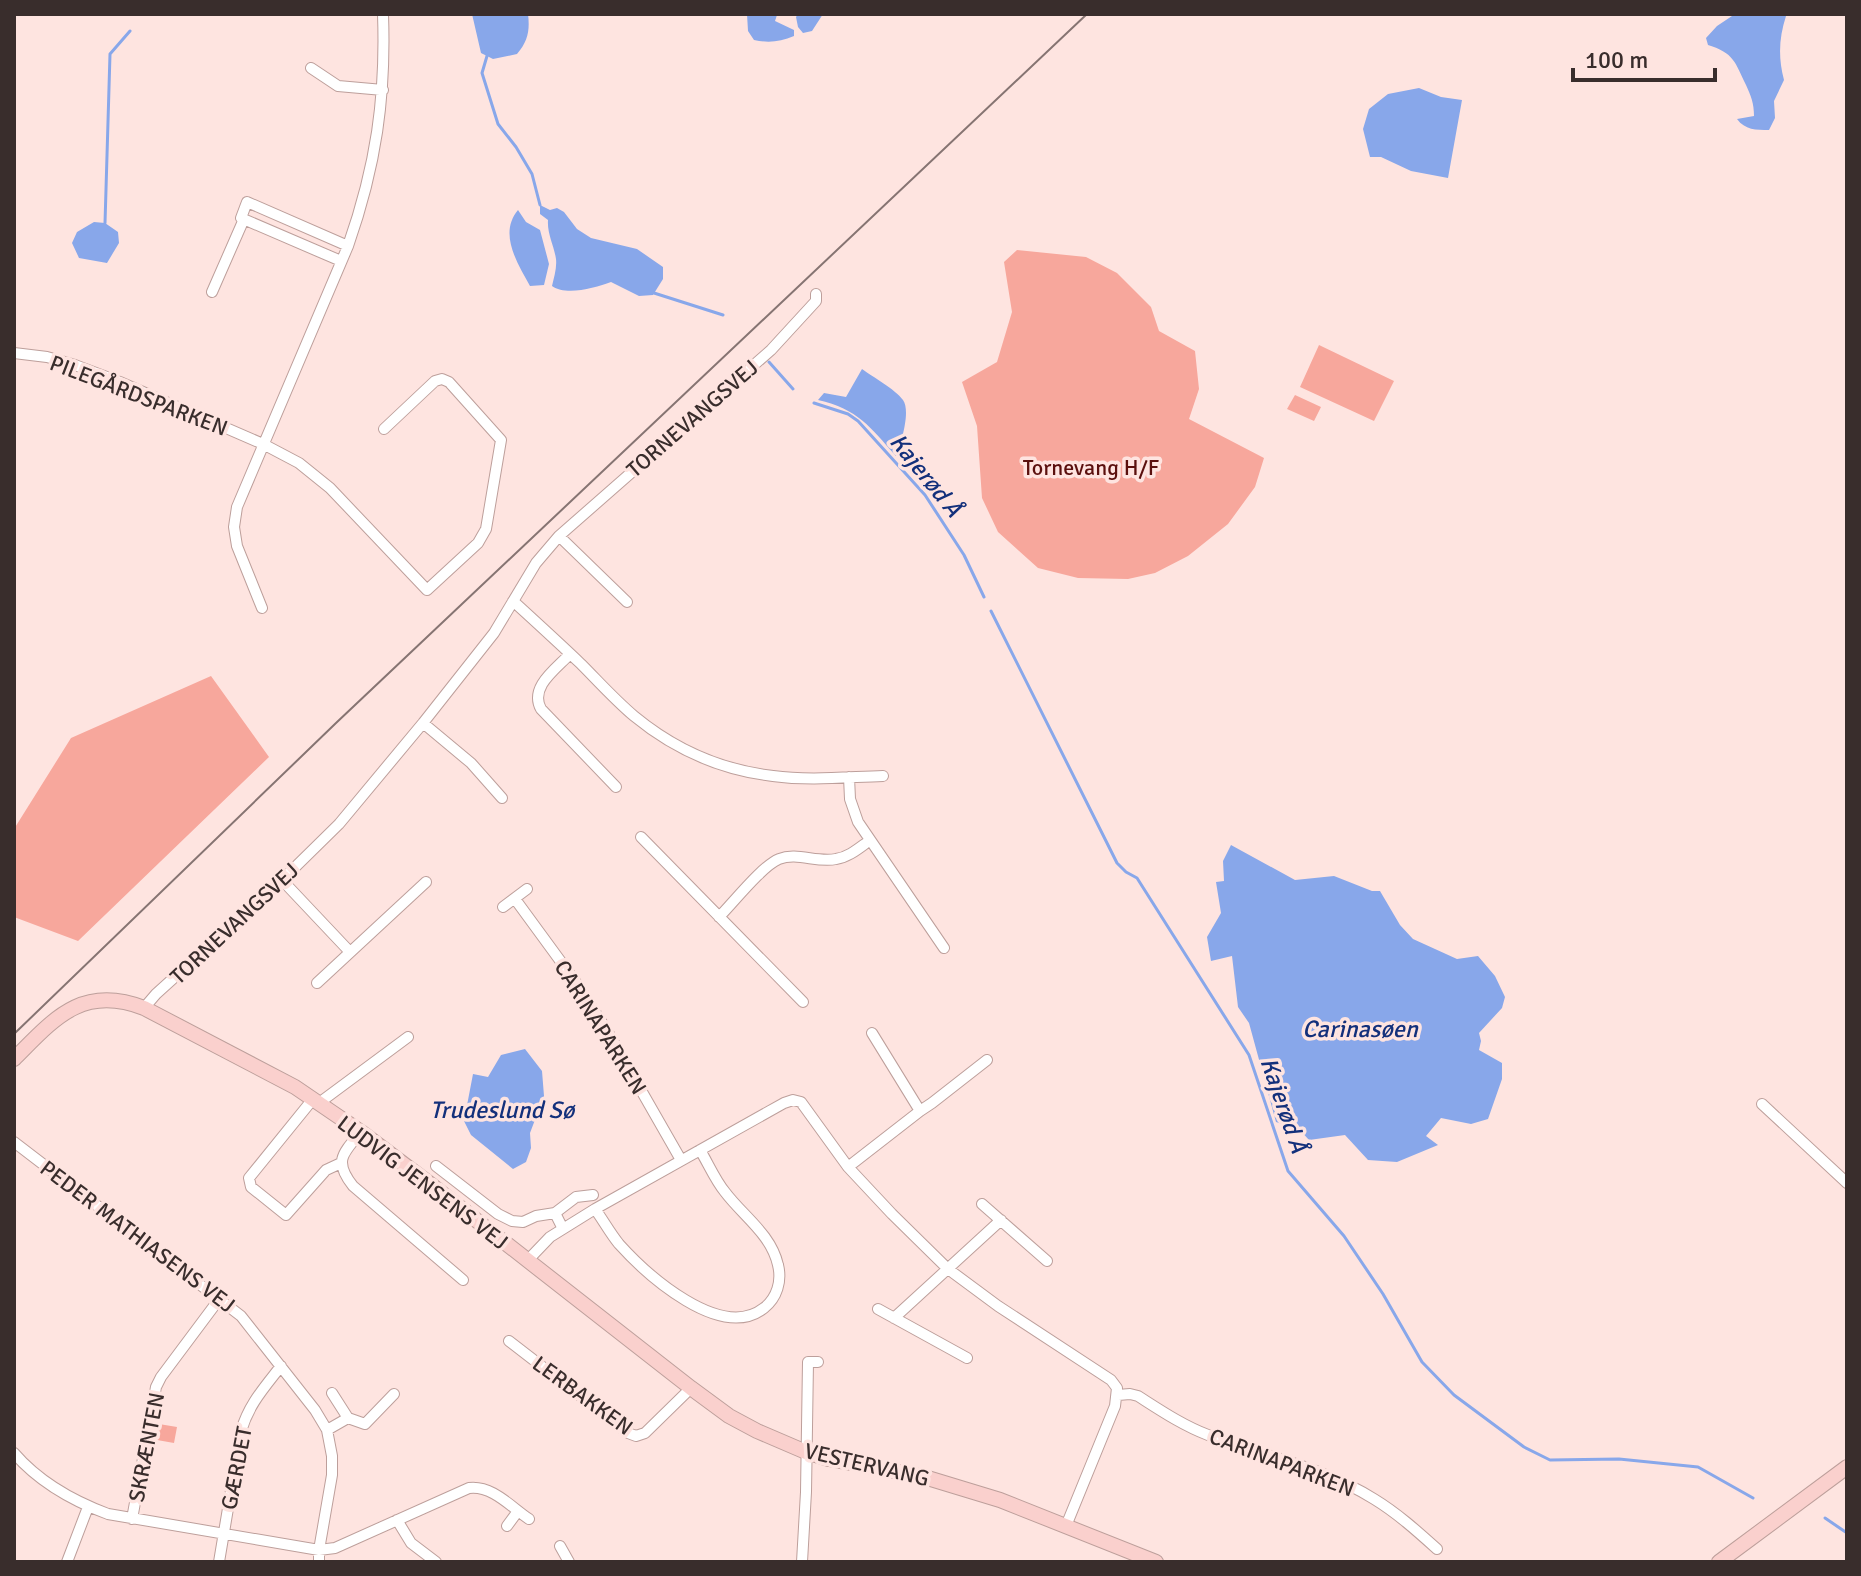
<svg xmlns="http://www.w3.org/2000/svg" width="1861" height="1576" font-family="Signika,sans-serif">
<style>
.green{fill:#f7a79c}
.water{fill:#88a7ea}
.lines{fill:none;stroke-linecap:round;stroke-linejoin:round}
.stream{stroke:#88a7ea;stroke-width:3}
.street-casing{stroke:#bd9f9b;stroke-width:12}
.secondary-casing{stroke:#bd9f9b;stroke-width:16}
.street{stroke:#fff;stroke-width:10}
.secondary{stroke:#fad0cd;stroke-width:14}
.tram{stroke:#867472;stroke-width:2}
.labels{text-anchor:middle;stroke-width:7;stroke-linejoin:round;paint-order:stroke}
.street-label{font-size:22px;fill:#392d2c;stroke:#fee4e0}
.park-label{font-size:22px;fill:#5b100e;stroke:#fee4e0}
.water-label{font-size:24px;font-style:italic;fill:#13307b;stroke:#fee4e0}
</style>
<rect width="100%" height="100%" fill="#fee4e0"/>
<!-- green -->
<path class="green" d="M1017 250 1086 257 1117 273 1151 307 1159 331 1195 351 1199 389 1189 419 1264 458 1255 487 1228 524 1188 556 1155 573 1128 579 1078 578 1038 568 998 532 982 498 977 426 962 382 997 362 1012 312 1004 262Z
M1319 345 1394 381 1374 421 1300 387Z
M1295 395 1321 407 1314 421 1287 409Z
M211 676 269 757 78 941 14 917V829L71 738Z
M159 1424 177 1427 174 1443 157 1440Z"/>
<!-- water -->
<path class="water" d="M472 14H528C530 30 528 41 517 54L493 59 481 53Z
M747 14H786L777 15 775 21 794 30V36C780 42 768 43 754 40L748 31Z
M798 14H823L812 31 803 33 798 27 796 17Z
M1735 14 1786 16C1779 38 1778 57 1784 80L1774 101 1775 118 1769 130C1756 130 1745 130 1737 119L1754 116C1754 103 1751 96 1746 85 1735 62 1734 53 1708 45L1706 38 1717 26Z
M1419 88 1441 97 1462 100 1448 178 1411 171 1381 157H1370L1363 129 1369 109 1388 94Z
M540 205 550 210 557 208 564 212 577 229 591 238 637 249 663 267V279L653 295 639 296 611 282C595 288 566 296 552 286 554 277 557 268 556 259 554 245 547 234 548 220L540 214Z
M518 210 526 222 540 230 549 264 544 285 530 286C518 264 498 234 518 210Z
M94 222 105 223 118 232 119 243 107 263 79 258 72 243 77 232Z
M862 369C873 377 895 389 903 400 911 411 901 444 896 456 870 427 858 409 818 400L824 393 846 397Z
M1231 845 1295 880 1334 876 1372 891H1380L1400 925 1413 939 1457 959 1478 956 1495 976 1505 997 1502 1008 1479 1033 1481 1041 1479 1050 1502 1063V1079L1488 1119 1471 1124 1441 1118 1426 1136 1438 1145 1397 1162 1368 1160 1345 1135 1309 1140 1299 1129 1276 1122 1249 1023 1238 1007 1232 956 1211 961 1207 937 1221 913 1216 882 1224 881 1223 861Z
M525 1049 542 1071 544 1096 530 1133 531 1148 526 1162 513 1169 471 1135 464 1121 473 1074 488 1077 501 1055Z"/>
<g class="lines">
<!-- stream -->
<path class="stream" d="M487 56 482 73 498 124 516 147 532 174 540 205
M105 223 110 54 130 31
M654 293 723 315
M769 362 793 389
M814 403 848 414 858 421 925 495 964 555 984 597
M991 611 1117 863 1126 872 1137 878 1249 1055 1288 1171 1344 1236 1383 1294 1422 1362 1454 1395 1524 1447 1550 1460 1619 1459 1698 1467 1753 1498
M1825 1518 1847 1533"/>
<!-- street casing -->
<g class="street-casing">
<path id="street" d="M311 68 338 86 383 90
M341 261 241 218 247 202 348 246
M212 292 244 219
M14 353 47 357 75 365 120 382 263 444 299 463 330 488 427 590 478 543 486 529 501 440 449 382 442 379 435 381 384 429
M559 536 627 602
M513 601C536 622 559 643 581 664 598 681 615 700 634 716 674 749 721 770 773 776 809 781 847 777 883 776
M262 608 237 546 234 527 237 507 348 246C376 166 386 98 383 14
M570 654C556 669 529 687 541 709L616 787
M423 723 471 763 502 798
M849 777 850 799 858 822 944 948
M641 837 803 1002
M282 880 350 952
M515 899 575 981 606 1029 681 1160
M503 907 527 889
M719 917C733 903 762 866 779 859 797 852 817 863 836 859 849 857 859 848 869 841
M317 983 426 882
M144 1008 156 994 282 880 339 824 423 723 494 633 536 563 559 536 771 350 816 301V294
M313 1099 249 1178 251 1187 286 1215 326 1170 341 1163
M319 1103 408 1037
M1762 1104 1847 1183
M920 1111 932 1103 987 1060
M361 1132C343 1153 333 1161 353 1186L463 1280
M14 1142 241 1316 315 1410 327 1430 332 1456V1475L319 1550V1562
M436 1166 498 1214 512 1221 523 1222 536 1216 555 1213
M848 1167 920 1111 872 1033
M982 1204 1047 1261
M595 1209C603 1220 610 1233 619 1244 647 1275 721 1342 764 1308 777 1298 782 1281 778 1265 771 1234 743 1216 725 1192 715 1180 708 1163 700 1150
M563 1229 555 1213 576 1197 593 1195
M527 1261 550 1237 595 1209 784 1103 793 1100 801 1102 848 1167 892 1214 948 1269 998 1306 1111 1380 1117 1388 1115 1406 1066 1526
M878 1309 967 1358
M894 1318 1001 1220
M509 1341 628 1433 636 1436 645 1433 691 1388
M332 1393 348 1418
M1118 1395 1130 1394 1138 1396C1160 1410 1182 1425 1208 1435 1263 1456 1323 1467 1374 1499 1397 1513 1417 1531 1437 1549
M327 1430 348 1418 365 1424 394 1394
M14 1453C39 1482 73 1501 108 1514L319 1550 335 1548 469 1488C492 1485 511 1507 529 1519
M132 1519 156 1387 161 1377 220 1298
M397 1520 411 1543 436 1562
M507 1526 518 1511
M560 1546 569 1562
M67 1562 88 1507
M219 1562 241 1431C249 1404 264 1388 281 1366
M802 1562 806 1492 808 1362H818"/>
</g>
<!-- secondary casing -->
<g class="secondary-casing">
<path id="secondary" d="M14 1059C54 1019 82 984 144 1008L295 1087 361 1132 430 1184 691 1388 729 1416 757 1431 806 1452 829 1459 921 1476 1000 1500 1156 1562
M1719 1562 1847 1467"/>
</g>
<!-- street -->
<use href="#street" class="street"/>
<!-- secondary -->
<use href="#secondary" class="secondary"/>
<!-- tram -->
<path class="tram" d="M14 1034 336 723 1087 14"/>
</g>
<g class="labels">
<!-- street labels -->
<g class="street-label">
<text transform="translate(139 395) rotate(21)" y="8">PILEGÅRDSPARKEN</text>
<text transform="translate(692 418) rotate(-41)" y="8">TORNEVANGSVEJ</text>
<text transform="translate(234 923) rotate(-43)" y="8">TORNEVANGSVEJ</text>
<text transform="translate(601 1027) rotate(58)" y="8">CARINAPARKEN</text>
<text transform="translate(423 1182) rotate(37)" y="8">LUDVIG JENSENS VEJ</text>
<text transform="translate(138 1236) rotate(37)" y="8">PEDER MATHIASENS VEJ</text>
<text transform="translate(583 1395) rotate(36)" y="8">LERBAKKEN</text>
<text transform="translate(146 1447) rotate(-79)" y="8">SKRÆNTEN</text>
<text transform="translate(1282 1462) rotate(21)" y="8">CARINAPARKEN</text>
<text transform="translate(867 1464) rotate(13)" y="8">VESTERVANG</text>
<text transform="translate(236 1468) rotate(-79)" y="8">GÆRDET</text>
</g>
<!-- park labels -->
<g class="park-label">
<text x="1091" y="475">Tornevang H/F</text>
</g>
<!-- water labels -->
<g class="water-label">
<text transform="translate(926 475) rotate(51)" y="8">Kajerød Å</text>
<text x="1360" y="1037">Carinasøen</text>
<text transform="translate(1284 1105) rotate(71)" y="8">Kajerød Å</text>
<text x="502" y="1118">Trudeslund Sø</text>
</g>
</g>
<!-- border -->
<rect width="1861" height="1576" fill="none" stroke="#392d2c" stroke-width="32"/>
<!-- scale -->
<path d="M1573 68v12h142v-12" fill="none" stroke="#392d2c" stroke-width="4"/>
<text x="1585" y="68" font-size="24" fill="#392d2c" stroke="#fee4e0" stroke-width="6" paint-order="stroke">100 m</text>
</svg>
